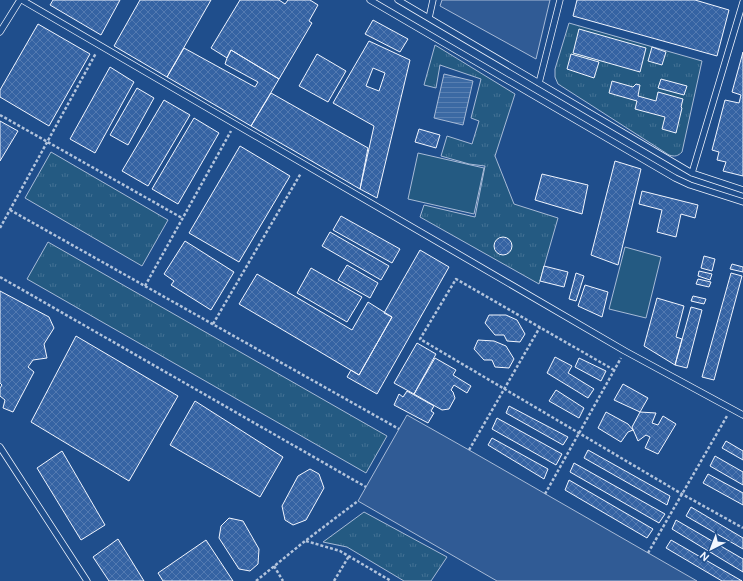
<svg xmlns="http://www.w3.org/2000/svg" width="743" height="581" font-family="'DM Sans',sans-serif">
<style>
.grass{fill:url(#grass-tufts);stroke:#a8bbd7}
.pitch{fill:#245a82;stroke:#a8bbd7}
.parking{fill:#305b95;stroke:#a8bbd7}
.water{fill:url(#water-rules);stroke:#a8bbd7}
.building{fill:url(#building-cross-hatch);stroke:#f2f6ff;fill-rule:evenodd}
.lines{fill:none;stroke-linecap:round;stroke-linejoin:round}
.lane-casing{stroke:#f2f6ff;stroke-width:7}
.path{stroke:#b3c4dc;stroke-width:2.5;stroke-dasharray:3 2;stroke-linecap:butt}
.lane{stroke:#1f4e8c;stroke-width:5.5}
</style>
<defs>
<pattern id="grass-tufts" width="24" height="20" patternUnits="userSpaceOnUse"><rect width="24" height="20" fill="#245a82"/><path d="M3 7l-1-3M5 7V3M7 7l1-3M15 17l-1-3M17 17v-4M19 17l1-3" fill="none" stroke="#447295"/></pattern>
<pattern id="water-rules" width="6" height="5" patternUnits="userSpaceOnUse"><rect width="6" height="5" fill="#3b69a3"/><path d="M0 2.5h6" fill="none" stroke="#587fb1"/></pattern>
<pattern id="building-cross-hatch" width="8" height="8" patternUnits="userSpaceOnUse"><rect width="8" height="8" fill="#3563a3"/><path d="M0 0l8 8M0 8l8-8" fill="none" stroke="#537ab1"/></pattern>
</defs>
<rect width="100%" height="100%" fill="#1f4e8c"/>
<!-- grass -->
<path class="grass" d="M569 23 702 61 682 152C678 156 675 157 669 155L558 84 555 77V69Z
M435 45 515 94 495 156 514 204 558 218 539 284 420 217 424 205 475 217 485 166 469 164 441 156 447 136 472 144 479 121 471 118 481 79 440 65 436 88 424 85Z
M51 152 168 220 142 266 25 198Z
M48 242 387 436 366 473 27 279Z
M364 512 447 557 431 581H404L347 547 323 542Z"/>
<!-- pitch -->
<path class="pitch" d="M418 153 484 168 474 214 408 199Z
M625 247 661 257 646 318 609 309Z"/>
<!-- parking -->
<path class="parking" d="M442 0H550L536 59 440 6Z
M407 415 469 450 697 581H497L358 501Z"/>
<!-- water -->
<path class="water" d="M444 74 473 81 463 125 434 118Z"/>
<!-- building -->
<path class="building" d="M53 0H120L101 35 50 5Z
M140 0H211L167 77 114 46Z
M240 0H279L285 4 288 0H310L318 5 309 21 312 23 279 79 231 50 227 58 211 48Z
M577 0H695L729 10 717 56 573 16Z
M373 20 408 39 400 52 365 34Z
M38 24 90 54 49 126 0 97V90Z
M579 29 646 48 640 72 573 53Z
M369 41 410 60 377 198 360 189 374 126 333 103ZM373 68 385 73 379 91 366 86Z
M652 47 666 52 662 65 648 61Z
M184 48 255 87 258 82 225 64 227 58 231 50 279 79 251 126 167 77Z
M743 52V176L723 171 726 162 717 160 719 152 712 150 725 100 739 103 741 95 732 92Z
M317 54 346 71 328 102 299 86Z
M571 54 599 62 594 78 567 69Z
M110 67 134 82 95 153 70 139Z
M661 79 687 86 684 95 658 88Z
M612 81 633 87 636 84 640 85 638 96 656 101 658 92 683 99 681 107 682 108 676 133 662 129 665 117 635 109 637 101 609 93Z
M137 88 154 98 128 145 110 135Z
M271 93 368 148 360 189 251 126Z
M164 100 190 115 148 186 122 171Z
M194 118 219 133 178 204 152 189Z
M0 121 18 131 0 161Z
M419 129 440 135 436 148 415 142Z
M240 146 290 176 239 262 189 233Z
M615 161 641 169 618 265 591 255Z
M542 174 588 185 582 214 535 200Z
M642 191 698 205 695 218 681 214 676 237 657 232 662 210 639 204Z
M341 216 400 249 392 263 333 230Z
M330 232 389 266 381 280 322 246Z
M494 246a9 9 0 1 1 18 0a9 9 0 1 1-18 0Z
M185 241 234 272 211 310 171 285 174 281 164 274Z
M420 250 449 267 377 394 347 377 351 370 359 375 392 317 384 313Z
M704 256 715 259 712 271 701 268Z
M732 264 743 267V272L730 269Z
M347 265 378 283 370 298 338 280Z
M544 266 568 272 564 287 540 281Z
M311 268 362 297 347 322 297 293Z
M699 271 712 274 710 280 698 276Z
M576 273 584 276 576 301 569 299Z
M731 273 742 276 714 380 702 377Z
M257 274 352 330 368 302 392 317 359 375 239 304Z
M698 279 711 282 709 287 696 284Z
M585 285 608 292 602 317 578 306Z
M0 291 49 317 54 328 44 344 47 358 33 360 28 367 34 372 13 412 3 408 5 400 0 396V388L2 385 0 383Z
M693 296 706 299 704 304 691 301Z
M657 298 684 306 676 337 682 339 675 365 644 346Z
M691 307 702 310 687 368 675 365Z
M489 315H506L517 320 525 334 520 342 507 341 504 335H495L485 323Z
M76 336 178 396 129 481 31 422Z
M478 340 494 341 506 346 514 359 509 368 495 367 492 360H484L474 349Z
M417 343 436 354 414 394 394 383Z
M555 357 572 366 568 373 594 389 588 398 547 373Z
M435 358 456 370 453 375 471 386 467 393 454 385 451 390 453 392 455 398 449 409 442 410 414 394Z
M579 358 606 371 601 381 575 367Z
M623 384 648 398 640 412 614 400Z
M556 390 584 408 579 418 549 401Z
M407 391 434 406 431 411 434 413 428 423 394 405 399 394 403 397Z
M195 401 283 457 260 497 170 445Z
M509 406 568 437 563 445 506 413Z
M606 412 628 424 633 430 628 432 621 442 598 428Z
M640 412 656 413 652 423 658 425 663 416 676 424 658 454 645 448 650 437 646 435 638 441 632 427Z
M497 418 562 454 556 465 492 429Z
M492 438 548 469 544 479 488 445Z
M726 441 743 451V460L722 448Z
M588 450 670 496 667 505 584 458Z
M62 451 105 525 81 540 37 468Z
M715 456 743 472V485L710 466Z
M574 463 665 514 659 523 570 472Z
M310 469 319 474 324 488 306 520 293 525 285 520 282 506 298 476Z
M708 474 743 493V505L703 483Z
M569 480 653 529 647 538 565 490Z
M691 507 743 538V549L686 516Z
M229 518 243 521 259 549 258 564 250 571 239 569 219 538 221 526Z
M676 520 743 559V572L672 529Z
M118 539 144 581H109L93 557Z
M206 540 233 581H163L158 573Z
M671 540 742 581H722L666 548Z"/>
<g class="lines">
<!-- lane casing -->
<g class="lane-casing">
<path id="lane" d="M22 0 625 351 743 415
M370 0 675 178 690 185 743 202
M398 0 692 173 743 190
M429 18 433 0
M0 32 20 0
M539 83 560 0
M692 173 743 2
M0 447 87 581"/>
</g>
<!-- path -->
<path class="path" d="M0 115 182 218
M10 210 399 429
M0 228 96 53
M0 277 366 487
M145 286 231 131
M213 324 301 173
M614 370 456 279 420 339 682 494 743 528
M469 450 540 327
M545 494 621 358
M306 541 340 551 391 581
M648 553 727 416
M274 566 283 581
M256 581 305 541 358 501
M334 581 349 556"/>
<!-- lane -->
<use href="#lane" class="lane"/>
</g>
<!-- north arrow -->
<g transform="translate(711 549) rotate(222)" stroke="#1f4e8c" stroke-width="3" paint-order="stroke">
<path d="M0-3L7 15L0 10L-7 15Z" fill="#f2f6ff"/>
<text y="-6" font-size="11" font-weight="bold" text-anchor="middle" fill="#f2f6ff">N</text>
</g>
</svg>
